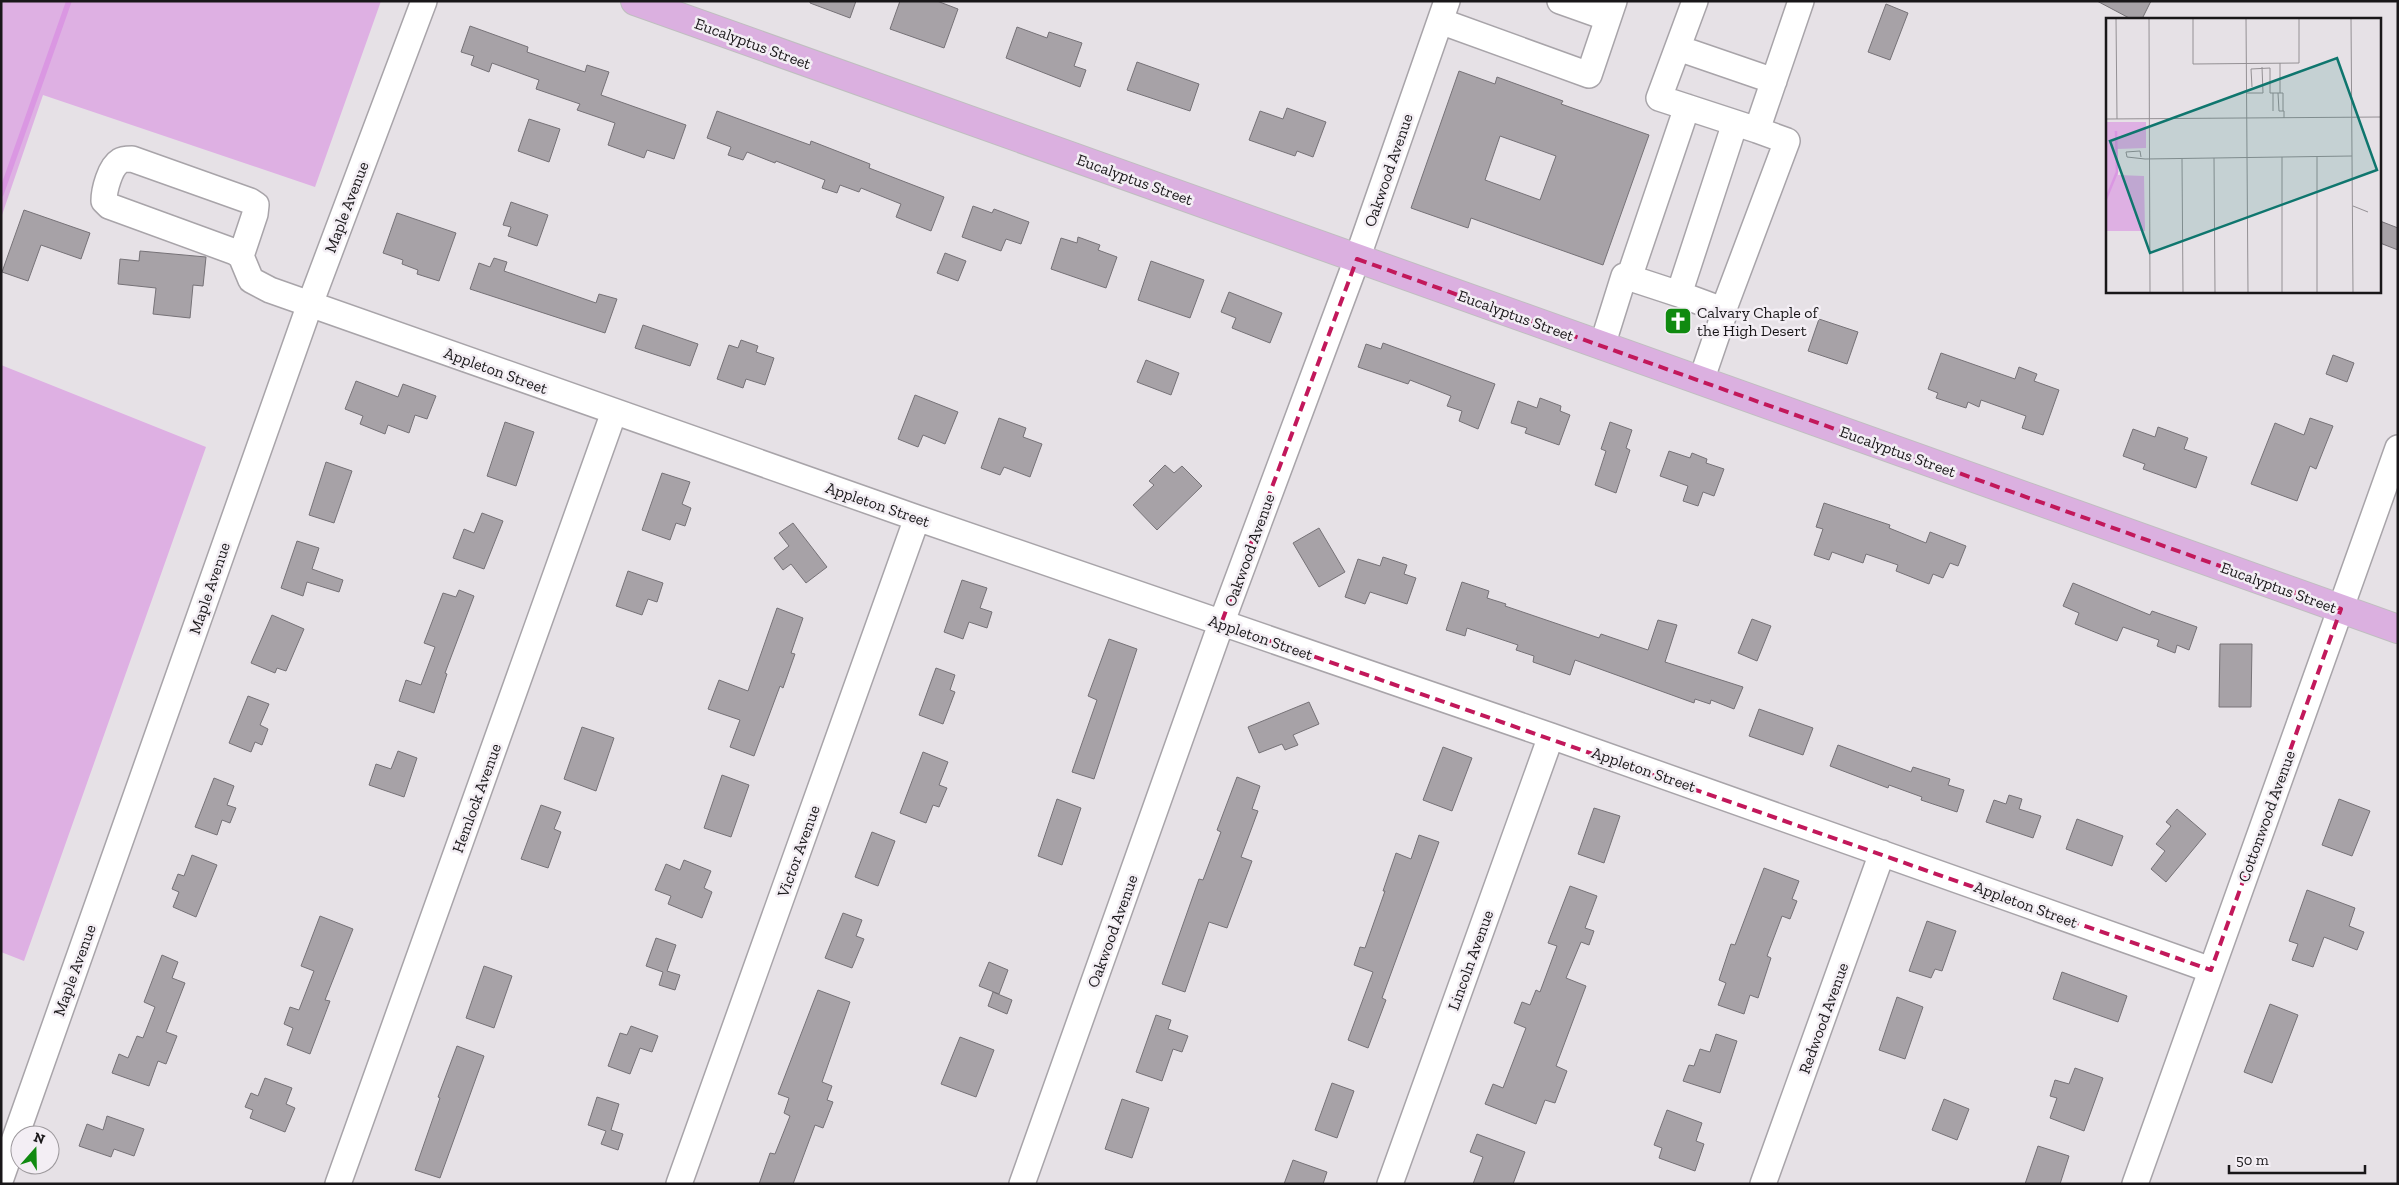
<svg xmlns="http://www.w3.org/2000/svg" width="2399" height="1185" font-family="'Zilla Slab',serif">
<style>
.green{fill:#deb0e3}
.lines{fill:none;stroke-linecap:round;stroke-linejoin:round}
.stream{stroke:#da97e2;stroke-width:5.5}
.building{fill:#a7a2a7;stroke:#767277;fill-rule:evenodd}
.minor-casing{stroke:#a8a4a9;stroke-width:28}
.major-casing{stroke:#bfbebf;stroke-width:30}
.minor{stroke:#fff;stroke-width:25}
.major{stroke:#dbb0e0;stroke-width:28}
.marked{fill:none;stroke:#c2185b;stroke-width:4;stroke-dasharray:10 6;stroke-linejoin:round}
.labels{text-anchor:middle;stroke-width:5;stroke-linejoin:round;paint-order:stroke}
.street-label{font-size:16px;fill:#191719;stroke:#f3eef4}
.poi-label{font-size:16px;fill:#191719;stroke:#f3eef4;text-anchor:start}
.inset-river{fill:none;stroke:#da97e2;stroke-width:2.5}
.inset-road{fill:none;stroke:#949094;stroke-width:1}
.view{fill:#0f766e;fill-opacity:0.15;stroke:#0f766e;stroke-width:2.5}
.inset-edge{fill:none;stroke:#191719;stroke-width:2.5}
</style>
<rect width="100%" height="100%" fill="#e6e1e6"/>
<!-- green -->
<path class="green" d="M1 1H381L315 187 43 95 1 218Z
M1 365 206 447 24 961 1 952Z"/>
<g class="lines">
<!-- stream -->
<path class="stream" d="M1 194 69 1"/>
</g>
<!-- building -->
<path class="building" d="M810 1H856L850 18 810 3Z
M900 1H937L958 9 944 48 890 29Z
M2097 1H2151L2142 19H2131Z
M1886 4 1908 13 1890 60 1868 52Z
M470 26 528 47 527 52 585 72 587 65 609 72 601 95 686 125 674 159 647 150 644 158 608 145 615 123 577 110 580 104 536 89 539 80 492 63 489 72 471 65 474 56 461 52Z
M1017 27 1047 38 1049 32 1082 43 1074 66 1086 70 1080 87 1006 58Z
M1137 62 1199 84 1190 111 1127 90Z
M1459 71 1495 84 1497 77 1563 101 1561 104 1649 135 1603 265 1471 218 1468 228 1411 208ZM1500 136 1556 156 1540 200 1485 180Z
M1287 108 1326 122 1313 157 1297 151 1295 156 1249 140 1260 111 1283 119Z
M717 111 810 145 811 141 870 164 869 168 944 197 931 231 896 217 901 204 861 188 859 192 840 185 837 193 822 188 825 180 776 161 775 163 747 152 743 160 728 155 731 147 707 138Z
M529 119 560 129 549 162 518 151Z
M511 202 548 215 537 246 508 236 511 227 503 225Z
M973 206 992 213 994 209 1029 222 1021 244 1006 239 1001 251 962 237Z
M24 210 90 233 81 259 41 245 28 281 2 272Z
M397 213 456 233 439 281 417 274 418 270 402 264 403 260 383 253Z
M2380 221 2398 228V250L2380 243Z
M1078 237 1100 245 1098 250 1117 257 1106 288 1051 269 1061 238 1077 243Z
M140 251 206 257 203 286 193 285 190 318 153 314 156 288 118 284 120 259 139 261Z
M945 253 966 261 958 281 937 273Z
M494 258 507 262 504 271 596 303 599 294 617 299 605 333 470 289 479 263 490 267Z
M1151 261 1204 280 1190 318 1138 300Z
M1229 292 1282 313 1270 343 1232 328 1236 318 1221 312Z
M1819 319 1858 332 1847 364 1808 351Z
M643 325 698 344 690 366 635 348Z
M741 340 758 346 756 352 774 358 765 385 746 379 743 388 717 379 729 345 738 348Z
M1383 343 1495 384 1478 429 1459 421 1462 411 1447 406 1451 396 1410 380 1408 384 1358 367 1366 344 1381 349Z
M1941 353 2015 379 2019 367 2037 374 2034 381 2059 390 2043 435 2022 428 2026 416 1981 400 1979 407 1968 402 1966 408 1936 398 1938 393 1928 389Z
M2333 355 2354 363 2347 382 2326 374Z
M1146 360 1179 373 1171 395 1137 382Z
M356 381 398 397 403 384 436 396 427 419 415 415 409 433 388 425 385 434 360 424 363 416 345 409Z
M915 395 958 412 945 444 923 435 918 447 898 439Z
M1540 398 1561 406 1560 411 1570 415 1559 445 1525 433 1527 428 1511 423 1518 401 1537 408Z
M999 418 1026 428 1023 437 1042 444 1030 477 1004 467 1000 475 981 468Z
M2310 418 2333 426 2316 469 2310 466 2297 501 2251 484 2275 423 2304 435Z
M505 422 534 432 516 486 487 476Z
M1610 422 1632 430 1626 448 1630 450 1616 493 1595 485 1606 451 1601 449Z
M2158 427 2188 438 2184 449 2207 457 2196 488 2143 469 2145 464 2123 456 2133 429 2155 437Z
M1669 451 1690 458 1692 453 1707 459 1706 463 1724 469 1714 496 1703 492 1698 506 1683 501 1688 486 1660 476Z
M326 462 352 471 334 523 309 515Z
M1165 465 1174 473 1182 466 1202 486 1157 530 1133 505 1154 485 1149 481Z
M662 473 690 482 682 504 691 508 685 526 676 523 670 540 642 530Z
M1824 503 1890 525 1889 528 1926 543 1930 532 1966 546 1958 566 1950 563 1943 578 1933 574 1929 584 1896 571 1898 565 1866 554 1863 563 1832 552 1829 560 1814 555 1823 529 1816 527Z
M482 513 503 521 484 569 453 558 464 529 474 533Z
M793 523 827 567 806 583 791 564 783 570 774 558 789 546 779 533Z
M1319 528 1345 572 1319 587 1293 543Z
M297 541 319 548 312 569 343 580 339 592 307 582 303 596 281 588Z
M1383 557 1407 565 1404 574 1416 578 1407 604 1370 592 1365 604 1345 597 1358 559 1380 566Z
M628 571 663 583 657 602 648 599 642 615 616 606Z
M962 580 987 588 980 608 992 612 987 628 969 622 963 639 944 632Z
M1462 582 1489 591 1487 598 1506 604 1505 606 1599 638 1601 634 1648 650 1658 620 1677 625 1665 662 1743 687 1734 709 1711 700 1710 704 1695 699 1694 703 1575 660 1570 675 1533 662 1534 656 1516 650 1518 645 1467 628 1465 636 1446 630Z
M2073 583 2150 615 2152 611 2197 627 2189 650 2177 645 2175 653 2157 646 2159 640 2123 627 2117 641 2075 624 2079 613 2063 606Z
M459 590 474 596 445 673 447 674 434 713 399 701 406 680 421 685 435 647 424 643 443 593 456 597Z
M777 608 803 618 791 653 795 654 783 688 780 686 754 756 730 747 740 720 708 709 719 680 748 691Z
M272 615 304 629 286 671 277 668 275 673 251 663Z
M1752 619 1771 626 1757 661 1738 653Z
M1109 639 1137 649 1094 779 1072 772 1097 700 1088 696Z
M2220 644H2252L2251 707H2219Z
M936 668 955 675 950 690 955 692 943 724 919 715Z
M248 696 269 704 260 725 268 729 262 745 255 742 251 752 229 743Z
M1309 702 1319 724 1293 735 1298 745 1285 750 1282 744 1259 753 1248 727Z
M1759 709 1813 728 1803 755 1749 736Z
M582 727 614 738 596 791 564 779Z
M1838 745 1911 772 1913 767 1950 779 1948 785 1964 790 1957 812 1921 800 1922 797 1889 785 1888 788 1830 766Z
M1443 747 1472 758 1452 811 1423 800Z
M398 751 417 758 404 797 369 785 376 764 391 769Z
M923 752 948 762 939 785 947 788 939 807 933 805 926 823 900 813Z
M722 775 749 785 731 837 704 828Z
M1237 777 1260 786 1252 809 1258 811 1241 857 1252 861 1227 928 1209 922 1185 992 1162 984 1199 879 1203 880 1221 832 1217 830Z
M214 778 234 786 227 805 236 808 230 823 222 820 217 835 195 827Z
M2009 795 2022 799 2019 809 2041 816 2033 838 1986 822 1994 800 2006 804Z
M1057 799 1081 808 1062 865 1038 856Z
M2339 799 2370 811 2352 856 2322 845Z
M541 805 561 812 554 829 561 832 548 868 521 859Z
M1594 808 1620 816 1604 863 1578 854Z
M2177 809 2206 834 2166 882 2151 869 2165 851 2156 844 2171 826 2166 822Z
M2077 819 2123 836 2112 866 2066 849Z
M872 832 895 841 878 886 855 877Z
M1419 835 1439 842 1382 998 1386 1000 1368 1048 1348 1040 1373 972 1354 965 1360 947 1365 948 1385 891H1383L1396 853 1411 859Z
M192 855 217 865 196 917 173 907 179 892 172 889 178 874 184 876Z
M684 860 711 871 704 888 712 892 702 918 668 904 671 896 655 890 666 864 680 870Z
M1764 868 1799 881 1792 899 1797 901 1790 919 1782 916 1767 956 1771 958 1758 998 1750 995 1744 1014 1718 1005 1726 983 1719 980 1731 944 1735 945Z
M1570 886 1597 896 1585 928 1594 931 1589 945 1581 942 1566 978 1586 986 1556 1066 1567 1071 1555 1103 1545 1100 1536 1124 1485 1104 1493 1084 1503 1088 1526 1028 1514 1023 1522 1002 1530 1005 1536 990 1540 992 1557 946 1548 943Z
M2307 890 2355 908 2349 926 2364 932 2357 950 2324 937 2313 967 2292 960 2298 944 2289 941Z
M843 913 862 920 856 936 864 939 852 968 825 958Z
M320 916 353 929 325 1000 330 1001 310 1054 287 1045 293 1028 284 1024 290 1007 299 1010 314 971 301 966Z
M1927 921 1956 931 1942 971 1935 969 1931 978 1909 971Z
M656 938 676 945 667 971 680 975 675 990 659 985 663 972 646 966Z
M162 955 178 962 172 978 185 983 166 1032 177 1036 166 1064 158 1061 149 1086 112 1073 119 1054 128 1058 137 1036 143 1038 155 1007 144 1002Z
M989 962 1008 970 999 994 979 986Z
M484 966 512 976 494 1028 466 1018Z
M2062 972 2127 996 2118 1022 2053 999Z
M818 990 850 1002 822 1082 832 1086 827 1100 833 1102 823 1128 815 1125 793 1184H759L770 1153 775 1154 790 1116 784 1113 789 1098 778 1094Z
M993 992 1012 1000 1007 1014 988 1006Z
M1897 997 1923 1007 1905 1059 1879 1050Z
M2270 1004 2298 1015 2272 1083 2244 1072Z
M1156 1015 1171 1020 1168 1029 1188 1036 1182 1052 1173 1049 1162 1081 1136 1072Z
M631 1026 658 1036 652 1052 640 1048 630 1074 608 1066 620 1033 627 1035Z
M1716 1034 1737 1041 1720 1093 1683 1081 1689 1065 1694 1066 1700 1049 1710 1052Z
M960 1037 994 1050 976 1097 941 1084Z
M457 1046 484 1056 440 1178 415 1170 440 1098 438 1097Z
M2075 1068 2103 1078 2084 1131 2050 1118 2057 1098 2050 1096 2055 1080 2069 1084Z
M265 1078 292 1088 286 1104 295 1108 285 1132 250 1118 253 1110 245 1107 251 1093 258 1096Z
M1332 1083 1354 1091 1337 1138 1315 1130Z
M597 1097 619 1104 611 1130 623 1134 618 1150 601 1144 606 1131 588 1125Z
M1122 1099 1149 1108 1132 1158 1105 1149Z
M1944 1099 1969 1109 1957 1140 1932 1130Z
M1667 1110 1702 1123 1696 1141 1704 1144 1695 1171 1659 1158 1662 1148 1654 1145Z
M107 1116 144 1129 134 1156 114 1149 111 1157 79 1146 87 1124 103 1130Z
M1477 1134 1525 1152 1513 1184H1473L1483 1157 1470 1152Z
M2038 1146 2069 1156 2060 1184H2025Z
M1293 1160 1327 1172 1323 1184H1284Z"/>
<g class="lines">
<!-- minor casing -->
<g class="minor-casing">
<path id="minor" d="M1560 1 1608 18
M1695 1 1659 98 1757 130 1801 1
M1440 21 1589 75 1614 1
M1678 48 1774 81
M241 256 255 214 256 205 250 201 132 159C128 159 123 159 120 161 110 167 104 190 104 201L109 206 235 252 241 256 251 280 270 290 917 518 1551 736 2211 970
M1629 278 1687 107
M1723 311 1787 141 1757 130
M1602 346 1624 276 1679 294
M1701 381 1725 311 1679 294 1735 123
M1 1178 310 304 424 1
M338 1184 614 412
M679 1184 917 518
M1022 1184 1221 624 1357 259 1447 1
M1390 1184 1551 736
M1763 1184 1882 853
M2135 1184 2398 448"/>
</g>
<!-- major casing -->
<g class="major-casing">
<path id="major" d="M635 1 2398 629"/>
</g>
<!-- minor -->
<use href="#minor" class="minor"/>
<!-- major -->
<use href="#major" class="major"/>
</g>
<!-- marked area -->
<path class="marked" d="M1357 259 2341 609 2211 970 1221 624Z"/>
<!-- icons -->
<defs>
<g id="church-square" transform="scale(1.4375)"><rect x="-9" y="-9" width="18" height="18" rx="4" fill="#108a10" stroke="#f3eef4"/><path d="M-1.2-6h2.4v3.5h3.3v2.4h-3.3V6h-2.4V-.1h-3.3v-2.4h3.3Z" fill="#fff"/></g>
</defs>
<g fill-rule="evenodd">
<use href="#church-square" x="1678" y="321"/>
</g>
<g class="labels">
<!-- street labels -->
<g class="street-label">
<text transform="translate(753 43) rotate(20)" y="6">Eucalyptus Street</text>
<text transform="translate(1388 170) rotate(-71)" y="6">Oakwood Avenue</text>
<text transform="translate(1135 179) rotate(20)" y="6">Eucalyptus Street</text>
<text transform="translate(346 207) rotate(-69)" y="6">Maple Avenue</text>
<text transform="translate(1516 315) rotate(20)" y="6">Eucalyptus Street</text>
<text transform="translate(496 370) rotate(20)" y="6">Appleton Street</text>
<text transform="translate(1898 451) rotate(20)" y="6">Eucalyptus Street</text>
<text transform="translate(878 504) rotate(19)" y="6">Appleton Street</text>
<text transform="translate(1249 550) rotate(-70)" y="6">Oakwood Avenue</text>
<text transform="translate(2279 587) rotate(20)" y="6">Eucalyptus Street</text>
<text transform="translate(209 588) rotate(-71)" y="6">Maple Avenue</text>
<text transform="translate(1261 637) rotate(19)" y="6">Appleton Street</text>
<text transform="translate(1644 769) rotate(19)" y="6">Appleton Street</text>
<text transform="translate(476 798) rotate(-70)" y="6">Hemlock Avenue</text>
<text transform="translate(2266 816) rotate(-70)" y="6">Cottonwood Avenue</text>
<text transform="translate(798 851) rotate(-70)" y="6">Victor Avenue</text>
<text transform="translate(2026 904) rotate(20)" y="6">Appleton Street</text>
<text transform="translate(1112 931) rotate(-70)" y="6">Oakwood Avenue</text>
<text transform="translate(1470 960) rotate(-70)" y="6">Lincoln Avenue</text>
<text transform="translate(74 970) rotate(-70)" y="6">Maple Avenue</text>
<text transform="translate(1823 1018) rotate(-70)" y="6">Redwood Avenue</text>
</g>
<!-- poi labels -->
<g class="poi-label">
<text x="1697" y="318">Calvary Chaple of<tspan x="1697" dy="18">the High Desert</tspan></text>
</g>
</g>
<!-- overview -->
<g transform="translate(2106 18)">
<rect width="275" height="275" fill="#e6e1e6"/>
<path d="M0 104H40V130L11 131 12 157 38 158 39 213H0Z" fill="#deb0e3"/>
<path class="inset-river" d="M0 181 11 154 10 113"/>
<path class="inset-road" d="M10 0 11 101M43 0 44 275M87 0V46L193 45V0M140 0 142 275M245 0 247 275M146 69 145 51 164 50V75H174V45M141 75H157L156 49M167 75V93M172 75 173 93H178V100M174 75H177V93M0 101 275 99M35 139 34 133 20 134 21 139 39 141 246 138M176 139V275M211 139V275M108 140 109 275M76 141 77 275M247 188 262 194"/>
<path class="view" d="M231 40 271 152 44 235 4 123Z"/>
<rect width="275" height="275" class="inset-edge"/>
</g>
<!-- border -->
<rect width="2399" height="1185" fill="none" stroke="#191719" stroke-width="5"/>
<!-- north arrow -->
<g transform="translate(35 1150) rotate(20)"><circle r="24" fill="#f3eef4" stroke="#9c989c"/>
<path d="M0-4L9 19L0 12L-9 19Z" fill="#108a10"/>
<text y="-8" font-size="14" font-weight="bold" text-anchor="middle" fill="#191719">N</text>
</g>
<!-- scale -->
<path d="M2229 1165v8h136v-8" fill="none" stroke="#191719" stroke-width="2.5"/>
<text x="2236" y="1165" font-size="15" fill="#191719" stroke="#f3eef4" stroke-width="4" paint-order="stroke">50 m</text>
</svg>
